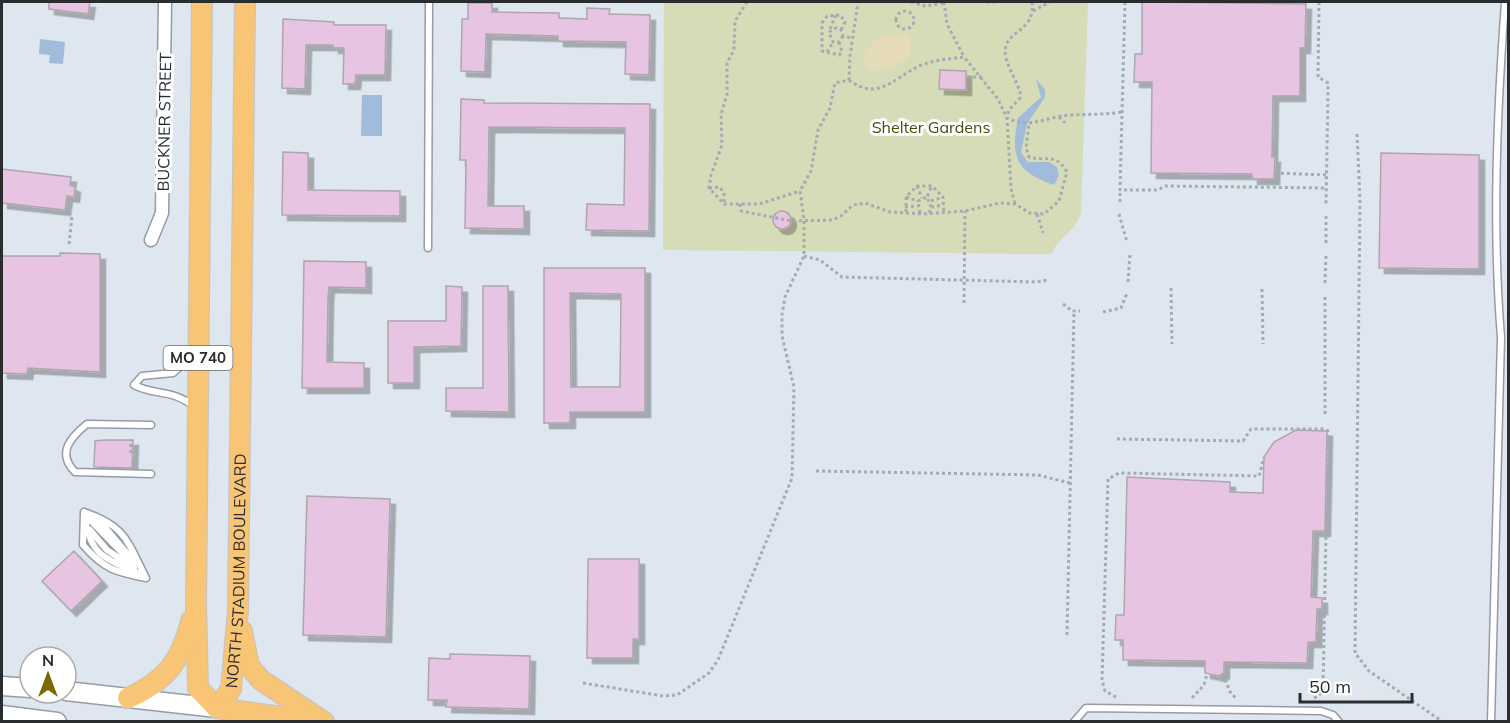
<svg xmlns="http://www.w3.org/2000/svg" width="1510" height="723" font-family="Mulish,sans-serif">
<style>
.green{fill:#d6dcb7}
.sand{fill:#e5dcb7}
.water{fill:#a0bcda}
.building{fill:#e7c5e2;stroke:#aea5ad;stroke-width:1.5;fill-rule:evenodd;filter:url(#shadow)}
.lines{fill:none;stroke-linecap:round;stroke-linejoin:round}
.lane-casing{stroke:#949ca4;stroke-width:9}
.street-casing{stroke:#949ca4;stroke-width:15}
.secondary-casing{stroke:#949ca4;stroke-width:21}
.primary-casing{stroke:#c3c4c5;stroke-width:22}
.path{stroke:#a5abb2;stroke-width:3;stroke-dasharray:3 3;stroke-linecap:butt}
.lane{stroke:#fff;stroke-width:6}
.street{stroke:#fff;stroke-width:12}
.secondary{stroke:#fff;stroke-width:18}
.primary{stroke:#f8c476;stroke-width:20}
.labels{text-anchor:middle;stroke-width:6;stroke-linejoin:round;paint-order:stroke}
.shield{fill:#fff;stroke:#6a6c6e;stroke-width:1.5}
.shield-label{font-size:15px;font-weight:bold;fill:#2a2d30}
.street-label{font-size:16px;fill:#2a2d30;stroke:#fff}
.park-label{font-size:16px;fill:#464c0b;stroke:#fff}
</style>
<defs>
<filter id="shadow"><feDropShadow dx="5.5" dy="5.5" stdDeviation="0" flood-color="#0004"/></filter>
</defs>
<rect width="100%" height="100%" fill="#dee6ef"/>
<!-- green -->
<path class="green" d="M664 2H1088L1081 213C1076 231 1059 237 1051 254L663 250Z"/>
<!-- sand -->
<path class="sand" d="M895 34 906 36 911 41 910 56C896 66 881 77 865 66L863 57C868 43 881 36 895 34Z"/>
<!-- water -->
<path class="water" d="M40 39 65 42 63 64 49 63 50 55 39 54Z
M1036 79 1045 90V97L1027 124 1021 152 1028 162H1049L1057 167 1059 175 1054 185C1016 172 1010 157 1018 118L1041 97Z
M362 95H382V136H361Z"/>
<!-- building -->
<path class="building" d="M49 2H90L88 14 49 9Z
M1142 2 1306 4 1305 48H1300V96H1273L1272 157H1275L1274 179H1252V174L1151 173 1152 82H1134L1135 54H1142Z
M468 3H492V12L559 13V18L587 19V8L610 9 609 14 650 15 649 75 625 74 626 42 558 41V36L486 34 485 72 461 71 462 19H468Z
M283 19 334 22V25H386L385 75H356L355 84H343L344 48H333V45H306L305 89 282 88Z
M940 70 966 71V90L939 89Z
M461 99 484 100V103L650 104 649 231 586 230 587 204 624 205 625 128 489 127 488 206H524V229L465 228 466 160H460Z
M283 152 308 153V190L400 191V216L282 215Z
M1381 153 1479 155V269L1379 268Z
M2 169 71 177 70 185 75 187 74 197 67 196 65 210 2 203Z
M773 220a9 9 0 1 1 18 0a9 9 0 1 1-18 0Z
M60 253 100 254V372L28 368 27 374 2 373V256H60Z
M304 261 366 262V288L329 287 328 298 327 362 364 363V388H302Z
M544 268H645V412H570V423H544ZM570 293 621 294 620 387H571Z
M446 286 462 287 461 346 414 347V383H388V321H446Z
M483 286H508L509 412 446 411V388H483Z
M1296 430 1327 431 1325 531H1313L1311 597 1322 598V609H1317L1316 642H1308L1307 663 1224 662V673L1219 676 1205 673V661L1123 660V640H1115L1116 615H1124L1127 477 1230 482V492L1263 493 1264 457 1274 442Z
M105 440H133L132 468 94 467 95 441Z
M307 496 390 499 386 637 303 635Z
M74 551 102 581 71 611 42 581Z
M588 559H639V639H633V658H587Z
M450 654 530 656 529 709 446 707 447 700H428L429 658 450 659Z"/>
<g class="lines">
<!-- lane casing -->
<g class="lane-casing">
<path id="lane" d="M428 248 429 2
M193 355 173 373 142 376 134 385C155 396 170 388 195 407
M151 474 75 472C56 453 71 437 87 424L151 425
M84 512 83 545C104 569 115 572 146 578
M84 512C126 526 127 541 146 578
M90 517 103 525 135 563
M88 518 129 560
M86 524C92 557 109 560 138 573
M90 530 107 550 134 568
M1074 722 1086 708 1321 711 1333 715 1339 722
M1491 722 1501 337C1492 226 1497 112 1505 2"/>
</g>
<!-- street casing -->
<g class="street-casing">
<path id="street" d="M151 240 162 213 165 2"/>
</g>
<!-- secondary casing -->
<g class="secondary-casing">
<path id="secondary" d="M2 686 30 688
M66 691 217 708
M2 715 57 722"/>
</g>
<!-- primary casing -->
<g class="primary-casing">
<g id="primary">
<path d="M202 2 196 604 198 688 217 708"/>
<path d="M242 631 249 666 261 680 324 722"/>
<path d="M128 698C166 681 181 661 191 621"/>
<path id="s1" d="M217 708 231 689 238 610 245 2"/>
<path d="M217 708 317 722"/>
</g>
</g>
<!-- path -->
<path class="path" d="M747 2 735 21 734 50 727 63V95L721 114 722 145 711 175 709 188 724 204H759L800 191
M911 2 925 6 944 3
M944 2 947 24 964 57
M986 2H997
M1032 2C1036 32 1005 30 1005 52 1006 65 1016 79 1020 92V98L1009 110 1007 118C1032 130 1046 116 1071 115 1088 114 1104 115 1122 112
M1125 2 1120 190H1158L1165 186 1327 188
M1319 2 1318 77 1328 83V92L1326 204
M1033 11 1050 2
M896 20a9 9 0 1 1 18 0a9 9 0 1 1-18 0Z
M830 29 836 14
M843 36 839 42H833L829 32 836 28 841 30 843 36 852 38
M839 42 842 52 839 55 822 51V23L827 16 840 15 845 22 841 30
M827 52 833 42
M967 77H982
M849 80C877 101 892 80 917 67 932 60 948 59 964 57L998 99 1007 118 1011 188 1015 204
M1059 117 1065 123
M1357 134 1360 200 1355 653 1369 671 1443 722
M1275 173 1327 175
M917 186 922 198
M709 188 719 187 724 192V203
M906 197 918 201
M931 201 943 197
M1120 202V193
M740 204 741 211 792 221 832 220 840 217 853 205 865 203 890 212 923 214 965 211 1000 203 1015 204 1030 213 1044 214 1059 201 1067 172C1055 152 1047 162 1029 157L1026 148 1029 124
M905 207 918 206
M931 207 943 205
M906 212V197L917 186H932L943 197 944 212
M920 213 918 201 927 197
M929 213 931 207 927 197 932 186
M1037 214 1043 233
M1119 214 1127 242
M1326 243V216
M69 244 72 216
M804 256 820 260 842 277 1037 282 1047 280
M1128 282 1130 253
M1325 283 1326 255
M1171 288 1172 344
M1262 289 1263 344
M1325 297V414
M964 303 965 211
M1063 304 1072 311H1080
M1103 312 1121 308 1127 293
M1117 439 1243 441 1251 429H1325L1328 431 1323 688 1320 694 1312 700
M131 453V440
M816 471 1038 475 1070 483
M1067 635 1074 311
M1223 674 1231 694 1238 699
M583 683 663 696 677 695 709 673 718 660 792 478 794 387 782 336V315L785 297 804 256V219L800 191 811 171 818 130 830 108 835 83 849 80 850 56 858 2
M1116 697 1105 691 1102 680 1108 479 1119 473 1259 476 1264 457
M1192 698 1204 685 1207 674"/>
<!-- lane -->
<use href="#lane" class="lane"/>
<!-- street -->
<use href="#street" class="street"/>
<!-- secondary -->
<use href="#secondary" class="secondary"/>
<!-- primary -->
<use href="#primary" class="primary"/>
</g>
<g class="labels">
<!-- shield labels -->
<rect class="shield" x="163.5" y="346" width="69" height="24" rx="4.5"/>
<g class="shield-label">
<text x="198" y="363">MO 740</text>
</g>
<!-- street labels -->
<g class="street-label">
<text transform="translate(164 122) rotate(-89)" y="6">BUCKNER STREET</text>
<text dy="6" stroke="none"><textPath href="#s1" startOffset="142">NORTH STADIUM BOULEVARD</textPath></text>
</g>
<!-- park labels -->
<g class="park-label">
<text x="931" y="133">Shelter Gardens</text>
</g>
</g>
<!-- border -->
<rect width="1510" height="723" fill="none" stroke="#2a2d30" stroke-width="6"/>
<!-- north arrow -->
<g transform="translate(48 675)"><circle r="28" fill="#ffffff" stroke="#aaabac" stroke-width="1.5"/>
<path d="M0-4.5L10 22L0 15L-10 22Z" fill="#786a00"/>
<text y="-9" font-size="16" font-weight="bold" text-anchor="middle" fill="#2a2d30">N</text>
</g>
<!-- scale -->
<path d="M1300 693v9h112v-9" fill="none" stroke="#2a2d30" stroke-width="3"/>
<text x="1309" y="693" font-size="18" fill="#2a2d30" stroke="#ffffff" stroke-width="4.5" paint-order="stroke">50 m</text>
</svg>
